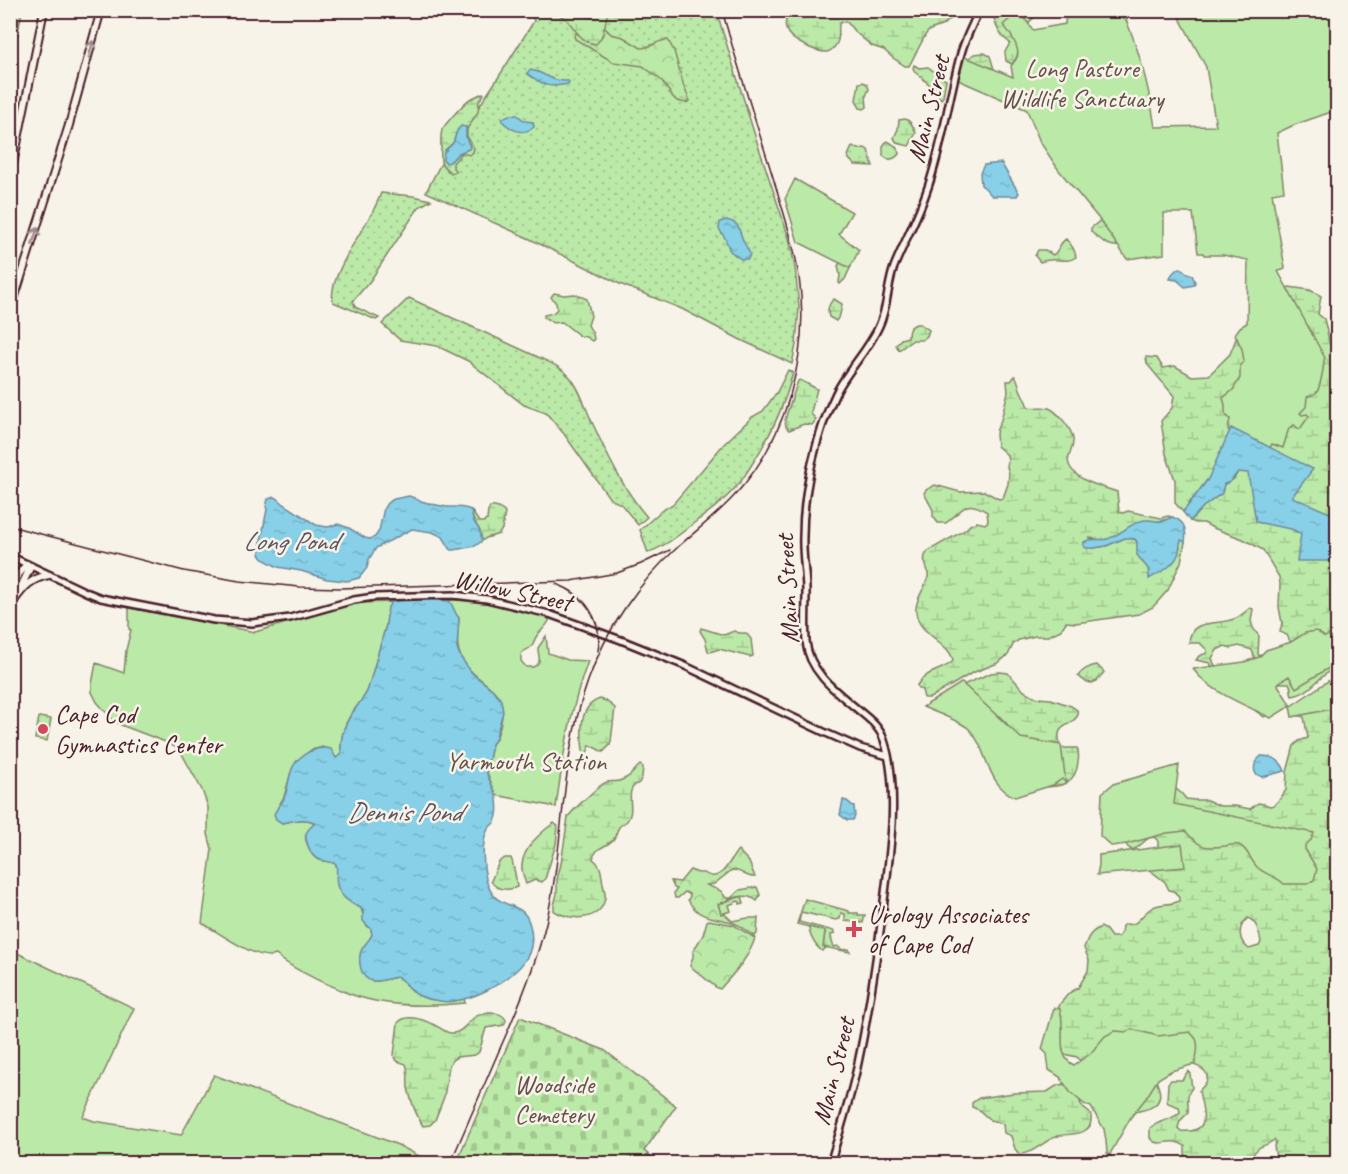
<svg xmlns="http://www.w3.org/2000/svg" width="1348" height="1174" font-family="Caveat,sans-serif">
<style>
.grass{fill:url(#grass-dots);stroke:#828469;stroke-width:1.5}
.forest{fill:url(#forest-crowns);stroke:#828469;stroke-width:1.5}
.wetland{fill:url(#wetland-marsh);stroke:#828469;stroke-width:1.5;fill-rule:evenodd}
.cemetery{fill:url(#cemetery-stones);stroke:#828469;stroke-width:1.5}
.park{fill:#bbe9a7;stroke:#828469;stroke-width:1.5}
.water{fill:url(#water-ripples);stroke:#6f899c;stroke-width:1.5}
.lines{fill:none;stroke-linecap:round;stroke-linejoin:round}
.major-casing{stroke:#4a1f2b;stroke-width:10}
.highway-casing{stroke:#4a1f2b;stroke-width:10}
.major{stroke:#f7f3e8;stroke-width:5}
.highway{stroke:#f7f3e8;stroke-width:6}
.rail{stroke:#4a1f2b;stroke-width:1.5}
.oneway{stroke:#a0898a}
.poi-dot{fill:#d1495b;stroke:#f7f3e8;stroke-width:2}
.labels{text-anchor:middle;stroke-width:5;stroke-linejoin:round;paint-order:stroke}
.park-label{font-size:26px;fill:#66524a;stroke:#f7f3e8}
.street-label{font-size:26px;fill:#4a1f2b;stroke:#f7f3e8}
.poi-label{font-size:26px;fill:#4a1f2b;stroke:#f7f3e8;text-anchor:start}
.water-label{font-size:27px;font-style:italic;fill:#5c5463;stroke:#f7f3e8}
</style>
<defs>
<pattern id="grass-dots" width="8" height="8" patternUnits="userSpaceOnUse" patternTransform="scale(1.5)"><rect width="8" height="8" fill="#bbe9a7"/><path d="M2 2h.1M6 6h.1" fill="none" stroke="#a2c790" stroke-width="1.8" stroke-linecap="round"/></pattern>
<pattern id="forest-crowns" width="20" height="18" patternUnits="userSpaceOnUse" patternTransform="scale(1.5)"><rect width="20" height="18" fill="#bbe9a7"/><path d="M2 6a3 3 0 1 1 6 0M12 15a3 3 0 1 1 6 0" fill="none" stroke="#a2c790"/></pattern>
<pattern id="wetland-marsh" width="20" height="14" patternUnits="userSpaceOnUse" patternTransform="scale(1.5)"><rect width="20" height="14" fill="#bbe9a7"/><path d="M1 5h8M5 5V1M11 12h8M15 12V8" fill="none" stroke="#a2c790"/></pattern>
<pattern id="cemetery-stones" width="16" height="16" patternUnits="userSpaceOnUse" patternTransform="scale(1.5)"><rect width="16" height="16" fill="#bbe9a7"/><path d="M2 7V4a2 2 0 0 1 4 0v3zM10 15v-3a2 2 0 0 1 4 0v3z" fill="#a2c790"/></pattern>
<pattern id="water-ripples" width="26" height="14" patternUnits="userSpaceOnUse" patternTransform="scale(1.5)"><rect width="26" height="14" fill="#87d0e7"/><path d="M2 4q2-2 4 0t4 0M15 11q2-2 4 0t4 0" fill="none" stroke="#76b2c6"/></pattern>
</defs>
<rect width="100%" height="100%" fill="#f7f3e8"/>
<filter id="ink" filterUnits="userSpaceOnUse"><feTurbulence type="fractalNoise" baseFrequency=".0167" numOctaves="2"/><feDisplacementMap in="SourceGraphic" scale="12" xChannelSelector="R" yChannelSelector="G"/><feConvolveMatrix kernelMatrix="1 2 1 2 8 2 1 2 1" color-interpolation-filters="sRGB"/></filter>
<g filter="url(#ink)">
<!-- grass -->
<path class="grass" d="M530 11H717L721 26 756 139 789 238 795 267 799 307 796 345 792 364 739 339 682 309 620 284 530 239 426 192 439 167 498 78 534 21Z
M381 193 413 196 431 200 419 207 370 281 353 301 355 307 379 318 376 320 333 302C327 279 362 232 373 211 376 205 379 199 381 193Z
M409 298 538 357C549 362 561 367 569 376 580 388 585 407 592 422 607 455 623 489 647 517L638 525 621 504 610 499 564 434 546 413 524 405 468 361 437 346 400 340 382 324Z
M788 370 793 373C784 407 769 439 749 469 745 475 741 482 736 487 724 501 709 512 694 523 680 535 665 546 648 553L640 530 661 511 673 504 723 445 752 417 763 411 777 392Z
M742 896 744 903 740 904V902L738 901 729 905 731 911 721 914 718 904Z
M805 899 849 911V913H858V915H865L863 923 845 921V914L841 913 840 919 836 920 801 912 799 922 834 931V934L831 935 832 942 834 947 837 946 843 950 849 949 850 952 823 947 825 931 797 924Z"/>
<!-- forest -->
<path class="forest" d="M604 27 611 34 623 37 641 48C651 48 659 39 668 40L674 51 684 87 690 101 686 103 677 101 672 96 662 81 643 66 613 62 575 39 574 36 576 33 591 43 602 36Z
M738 850 749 862 755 877C746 878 742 870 732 870L714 884 707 885 721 891 726 898H731L740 890 757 887 760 895 757 901C745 891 731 899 718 904L721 914 724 913 732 921 748 918H758L757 934 755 936C748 932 742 926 734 923 715 916 700 921 688 900L690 896 689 894 685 892 678 898H675L674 893 677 889 674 888 671 881 680 882 690 870 698 873H704C722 885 729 860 738 850Z
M709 920 734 925 755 938C749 958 733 974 720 989L717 988 690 966 693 957V951L703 935 707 921Z
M809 927 825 931 823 947 826 948 822 951C815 946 809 935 809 927Z"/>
<!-- wetland -->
<path class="wetland" d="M553 11H608C605 22 605 36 596 44 580 42 576 29 566 19 562 16 557 14 553 11Z
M790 11V10L962 11 941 26 930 30 926 34 909 66H905L893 58 884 50 872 46 854 31 847 22H841L839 24C838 30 840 37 837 43 835 47 831 51 827 52 816 52 789 41 786 29 784 23 787 16 790 11Z
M994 11H1040C1034 19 1022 26 1019 37 1015 48 1022 53 1012 64L1006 61 1005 52 1010 43C1000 35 993 24 994 11Z
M984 53 990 56 994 69 967 60 974 54Z
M914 65 919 68 928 67 944 79 946 80 943 97 941 99 930 85 915 72 913 68Z
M863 82 867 84 869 89 866 96 867 107 864 109 860 108 856 100 859 83Z
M483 93 484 94 479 101 478 112 467 129V136L474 148 473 152 470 155 462 153 453 163V168L456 171 451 173C440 164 440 164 441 149 441 143 440 137 442 130 444 125 465 102 470 99 475 97 479 95 483 93ZM466 127V138L470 146 469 149 459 153 450 162 445 150 453 143 457 131Z
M905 119C911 121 914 127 916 133L909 146 897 143 894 138 898 129 899 120Z
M887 141C893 143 899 148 899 154 894 160 889 161 883 156V146Z
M852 147 859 149 865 148 868 150 873 166 855 165 849 159 848 156Z
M1102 219 1121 246C1107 248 1101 239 1091 232V228Z
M1066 239C1071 244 1075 250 1076 257 1067 263 1060 259 1050 260 1047 260 1043 261 1040 262L1035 256 1038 250H1045L1053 255C1059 251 1059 243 1066 239Z
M844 257 851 266 845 279 840 284 839 283 840 275 838 266Z
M1289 287 1310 290 1321 296 1318 314 1324 319 1330 344 1337 352V533L1275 487 1234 463 1207 480 1183 512 1175 503V480L1166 454 1161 421 1172 408 1174 396 1147 364 1146 357 1157 358 1163 368 1175 366 1192 376 1209 375 1230 354 1240 329Z
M554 293 564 295 575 294 587 299 591 316 588 325 593 334 594 339 592 341 586 337 580 336 562 322 553 323 544 317V315L553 313 557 309 556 303 551 297Z
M834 299 842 304 840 315 836 321 829 317C827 310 828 304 834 299Z
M916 324H920L929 330 927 336 922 340H913L899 350 896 345 901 339 908 337C908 330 909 327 916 324Z
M1015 376C1019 381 1018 384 1020 389 1023 396 1026 401 1028 407 1036 409 1045 405 1051 409 1059 414 1072 429 1073 439 1075 452 1060 459 1075 473 1084 483 1104 487 1117 492L1119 512 1123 513 1128 511 1161 518 1168 516 1172 517C1159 525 1156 519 1144 521 1129 523 1119 538 1104 540 1100 540 1094 539 1090 538L1094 548 1106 546 1125 538 1135 539 1137 542 1141 561C1146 565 1150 567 1149 574L1180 548 1179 544 1181 539 1185 542 1181 562 1168 590 1153 607 1139 614 1076 623 1066 622 1061 630 1048 636H1035L1019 640 1014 643 1008 655 998 663 972 673 930 698H924L922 690 918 688 917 685C928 669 942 672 953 661 950 641 914 634 916 608 917 597 925 588 928 577 930 566 919 562 928 551L965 530 970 525 977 522 985 524 988 521 987 512C964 497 963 511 946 523H938L933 516V510L924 493 926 490 935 485 960 492 984 491 999 499 1003 498 1008 484 1009 473 1007 467 1008 460 1007 455 997 446 996 434 997 429 1001 420 1008 392 1007 381H1011Z
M800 380 817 389 811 412V414L814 417 816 420 812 425 804 424 789 430 786 427 785 420 787 413 798 381Z
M1250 462 1281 522 1313 542 1337 543V667C1322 671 1312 694 1292 696 1290 691 1292 687 1289 683H1278L1273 713 1264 717 1246 704 1255 660 1252 650 1239 646 1231 648 1225 646 1217 650 1212 658 1214 664 1221 671 1213 669 1210 663 1196 660 1199 656 1207 653V650L1200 643H1189C1190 617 1217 626 1234 619 1240 617 1245 612 1250 608L1253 609 1251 621 1253 628 1259 636 1258 654 1260 657 1291 643 1287 635 1280 632 1282 623 1279 607 1280 584 1279 577 1263 550 1243 539 1213 528 1204 523H1196L1190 521 1203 507 1222 493 1224 484 1234 479 1239 470Z
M490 507C495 506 502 509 505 513L502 529 499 534 486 538 482 541 480 531 473 519 471 510 479 522H483L487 520 488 511Z
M701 628 724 635 734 631 739 633H746L751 639 753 656 750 657 719 649 710 652 708 651 705 639 700 631Z
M1097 665 1104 672 1097 681 1092 683 1086 682 1078 676C1082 670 1090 666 1097 665Z
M1000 672 1008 673 1024 691 1037 698 1051 699 1071 706 1077 710 1078 715C1069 730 1053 722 1061 748H1077C1079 753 1079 757 1078 762 1076 784 1061 787 1042 787L1007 724 999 716 988 712 963 685 991 673Z
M1337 681V1163H1276L1274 1162 1276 1157 1274 1146 1276 1142 1274 1140C1269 1144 1266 1145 1260 1147 1254 1151 1251 1158 1247 1163H1172C1177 1160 1181 1161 1185 1156V1146C1169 1135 1159 1150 1150 1138V1128C1159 1120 1174 1120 1180 1112L1179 1107 1168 1103 1167 1101 1168 1083 1171 1080H1182L1188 1071 1190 1074 1192 1088C1185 1095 1189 1104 1188 1113L1180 1121 1178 1128 1181 1131C1214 1134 1202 1109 1199 1091 1202 1087 1207 1084 1207 1079 1209 1068 1190 1062 1181 1064 1174 1065 1162 1075 1155 1079 1170 1107 1147 1111 1125 1113L1079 1065 1080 1060 1077 1057 1064 1054 1055 1017 1060 1004 1069 993 1078 988 1088 971 1089 960 1084 948C1088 937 1090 932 1101 927L1106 930 1111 937H1118L1121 933 1122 926 1126 924C1137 927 1141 915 1150 909 1159 902 1169 906 1179 901V898L1175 892 1169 890 1165 882 1146 867 1158 849V841L1154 837C1152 838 1150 837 1149 838 1141 842 1132 859 1125 842L1175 788 1182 794 1186 799 1194 800H1207L1220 806H1235L1250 809 1258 803 1264 804 1270 806 1274 805 1280 799 1286 790 1287 772 1294 746 1299 741 1308 738 1304 717 1296 715ZM1248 918C1256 921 1260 933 1261 942L1259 946 1249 949C1238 941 1237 927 1248 918Z
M600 699 606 701 615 708 611 741 610 745 603 752 590 745 587 753 583 751C581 733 578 706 600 699Z
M640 765 643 767 642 777 639 783C622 789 637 809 627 821 624 823 621 825 619 827 616 832 616 836 613 840 605 848 595 847 593 859 602 865 601 874 603 884 604 889 606 893 605 898 601 922 570 921 554 911V905L557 894V879L561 864 568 817C572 811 601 783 607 782 616 780 615 784 626 778 632 775 635 769 640 765Z
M554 823 558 826 556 844 545 879 542 882 535 880 526 884C524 878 521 871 522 865 523 848 541 832 554 823Z
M505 858H511C513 862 517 883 517 887 508 891 496 890 491 881L499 862Z
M488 1013C496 1013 502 1013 506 1020L504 1025 486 1028 479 1052 475 1055 457 1057 452 1060 449 1066 444 1097 435 1120 430 1125 423 1126C416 1115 411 1101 408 1088 407 1080 409 1072 406 1064L397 1061 394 1055 398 1023C407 1012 428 1021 438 1027 443 1029 446 1033 451 1033 461 1034 467 1023 475 1017 479 1014 484 1014 488 1013Z
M1068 1084C1071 1088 1075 1092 1078 1096 1080 1099 1080 1102 1081 1105 1087 1115 1094 1108 1090 1126 1082 1136 1070 1133 1058 1136 1044 1140 1034 1154 1019 1154L1015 1149 1011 1136 1004 1133 1003 1124 990 1120 979 1110 972 1107V1103L979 1098 1014 1093 1047 1092 1058 1085Z"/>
<!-- cemetery -->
<path class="cemetery" d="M520 1017 604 1050 676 1106 644 1151 660 1163H456Z"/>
<!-- park -->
<path class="park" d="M11 10 22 11 11 68 10 11Z
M1019 11 1033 30 1065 24 1066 11H1122C1139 47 1149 88 1155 127L1216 126 1206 67 1176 11H1337V110L1294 125 1277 133 1284 191 1272 193 1285 268 1283 270 1278 271 1325 358 1324 360C1324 365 1320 390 1316 393 1313 395 1310 395 1307 397L1306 407 1300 413 1302 415 1307 414 1309 416 1300 429H1299L1294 425 1289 428 1283 448 1272 444 1270 448C1259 441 1246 435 1234 439L1228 429 1230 419 1225 414V405L1223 398 1233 390 1240 378V365L1244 362 1242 349 1235 334 1240 327 1247 323 1248 260 1223 255H1204L1203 253H1198L1193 213H1164V254L1127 259 1099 219 1058 169 1040 142 1027 110 958 80 963 56 1013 77 1011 66C1013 63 1016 60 1017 57 1021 49 1009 31 1003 25Z
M795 179 852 212 839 234 859 250 850 268 798 242 785 199Z
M449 600 477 601 548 617 549 621C546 627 540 631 536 637 534 640 534 644 532 646 525 653 520 648 521 661L526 667H533C543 662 538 657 538 648L546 636 548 653 568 660 588 661C570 710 563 756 556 807L496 795 486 770 488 765 492 744C498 738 499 730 501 722 510 686 476 686 462 659 455 646 458 632 459 618L454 612Z
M392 602 388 608 386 625 368 689C366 695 362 699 358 705 345 721 340 734 341 755L336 758 323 747 311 750 301 758 291 772 284 797 278 807 276 819 282 823C294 821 305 817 315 823 306 834 302 833 309 848 311 853 312 856 318 859 324 862 330 861 336 864 338 871 336 878 337 884 339 896 351 904 361 908L366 925 371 929 372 935C359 957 354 957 371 981H378L397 977C404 981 407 985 412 990 424 1003 449 1002 464 998L465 1003C428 1007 386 1007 350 994 340 990 330 985 320 981 304 973 290 967 276 955 258 962 218 932 202 923L212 849 208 834V807L202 790 182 754 175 747 168 743 121 725 112 719 97 702 92 692V684L96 663 124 673 126 650 131 630 129 629V608L255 632 356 603Z
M1316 631 1325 637 1332 634 1336 637H1337V663L1296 688 1289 676 1278 683V685L1291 706 1337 675V708L1292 717 1290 706 1271 718C1246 705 1211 693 1193 669L1244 662 1259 657 1266 650 1291 642 1305 633Z
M961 683H962L1021 738 1061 745 1066 783 1062 779 1053 785 1015 797C985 784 989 750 969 729 961 721 934 712 923 707Z
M39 717 51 719 47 741 35 739Z
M1179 765 1174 804 1314 833 1311 840 1305 845V849L1317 869 1314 880 1307 884H1284C1277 876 1265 875 1257 867 1250 860 1248 849 1239 845 1235 844 1230 845 1225 846 1203 849 1200 847 1185 831L1167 833 1127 844 1111 846 1100 836 1102 793 1113 784Z
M1182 844 1185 867 1097 875 1099 865V855Z
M11 950 134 1008 83 1117 94 1121 181 1135 214 1075 398 1145 432 1163H11Z
M1054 1008 1060 1009C1061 1013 1062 1019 1062 1024 1063 1037 1058 1058 1074 1065L1090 1054 1105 1036 1115 1031 1127 1032 1131 1029 1158 1036 1190 1032C1192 1034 1194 1036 1196 1039 1200 1046 1196 1057 1195 1064L1171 1071 1158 1079 1146 1098 1131 1117 1110 1154 1112 1159 1107 1153 1106 1141 1104 1129 1091 1107 1084 1104 1070 1092 1060 1077 1049 1070 1047 1054 1042 1049Z"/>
<!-- water -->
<path class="water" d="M530 70C546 72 549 82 568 81L569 82 568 84C548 88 545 86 529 75L527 73Z
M509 115H517L525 121 533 122 534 127C523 136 511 130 502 121L503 118Z
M461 126 466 127V137L470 147 469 149 459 153 450 162 446 163 443 159 444 152 453 143 457 131Z
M1001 163 1019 193 1017 196H992L985 188 981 185 980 173 984 165Z
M725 220C741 222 738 229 743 240 745 245 748 249 750 254L748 259H741L730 251 725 238 719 229 720 222Z
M1181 268 1188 274 1192 275 1195 282 1194 285 1185 287 1177 280 1170 279C1170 275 1177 268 1181 268Z
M1231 428 1313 469 1292 497 1337 516V561H1297L1301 534 1291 529 1256 522 1248 473 1238 472 1230 482 1224 484 1222 493 1203 507 1190 521 1183 512 1208 479Z
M409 496C413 497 415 498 418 500 424 502 441 506 447 507 456 507 462 506 471 510L473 520 480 531 482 541 475 546 454 550H451L443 537 441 536 432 532 412 529 376 548 369 559 367 568 359 578 347 581 327 579 301 571 278 567 263 559 260 554 261 540 267 509 266 507 268 499 274 497 277 498 284 504 316 525 328 527 338 524 349 528 365 538 370 539 375 537 379 531 384 508 387 503 394 499Z
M1172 517C1185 521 1187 530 1185 542L1181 540C1179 545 1180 551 1178 555 1173 567 1159 573 1149 579V570L1137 555V542L1135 539 1125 538 1106 546 1094 548H1086L1083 545 1084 542C1092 537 1098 541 1107 539 1120 536 1130 522 1145 520 1157 519 1159 525 1172 517Z
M430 599 449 601C454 606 454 613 459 618L457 648 461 658 472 673 493 690 501 700 503 712 495 740 492 744 488 765 486 770C488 781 496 789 497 800 498 807 498 817 494 823 492 825 489 827 488 829 481 841 483 866 486 879 494 913 521 898 529 922 533 933 533 947 527 957 515 980 465 1006 440 1001 433 1000 423 998 418 995 409 990 407 982 397 977 390 978 380 982 372 981 359 978 357 957 363 947 366 943 370 939 372 935L371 929 363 921V911L361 908C351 904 339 896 337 884 335 878 338 871 336 864 330 861 324 862 318 859 312 856 311 853 309 848 303 834 305 832 315 823 305 817 294 821 282 823L276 819 274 814C277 808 282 803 284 798 289 787 288 775 294 765 300 754 319 745 331 749L336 758 341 755C340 734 345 722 358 705 362 699 366 695 368 689L386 625 388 607 392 602 399 600Z
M1261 756C1272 756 1281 760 1285 771L1262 777 1256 774C1252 768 1256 760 1261 756Z
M843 800 847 801 854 807 855 816 853 820H847L840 815Z"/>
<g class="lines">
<!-- major casing -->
<g class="major-casing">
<path id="major" d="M10 556 86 592 101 598 214 620 252 623 290 618 354 600 374 597 453 595 487 599 549 614 621 640 683 665 826 733 860 748 888 756
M830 1164C840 1130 851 1097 858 1063 870 1007 878 949 885 893 891 846 899 785 884 740 879 725 867 718 856 708 835 691 808 670 806 641 805 624 806 608 806 591 806 573 802 555 803 536 803 492 816 433 836 393 848 369 868 351 879 326 888 307 887 286 894 267 904 242 917 219 926 193 943 147 948 97 962 50 966 37 973 24 979 10"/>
</g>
<!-- highway casing -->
<g class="highway-casing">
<path id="highway" d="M10 179 44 10
M10 312 69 125 101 10
M10 568 14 581
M19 591 31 566
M10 596 18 575 27 564
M10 606C23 589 28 579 49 575"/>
</g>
<!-- major -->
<use href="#major" class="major"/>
<!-- highway -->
<use href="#highway" class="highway"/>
<!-- rail -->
<path class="rail" d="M10 526 184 571 239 581 300 587 340 588 571 581 617 573 641 564 670 550
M556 584C585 594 603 620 598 651
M450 1164C466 1127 482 1090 498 1053 517 1011 535 968 546 923 565 843 560 758 588 681 606 629 639 582 679 546 698 529 718 514 735 495 787 438 810 353 799 277 794 242 782 208 772 174 755 119 737 65 722 10"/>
</g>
<!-- one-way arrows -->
<defs><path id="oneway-shaft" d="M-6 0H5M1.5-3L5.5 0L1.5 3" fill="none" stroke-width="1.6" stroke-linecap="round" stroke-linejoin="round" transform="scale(1.5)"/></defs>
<g class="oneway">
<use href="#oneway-shaft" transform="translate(91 49) rotate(-75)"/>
<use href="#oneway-shaft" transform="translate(35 236) rotate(-72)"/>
</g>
</g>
<!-- markers -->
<g class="poi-dot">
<circle cx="43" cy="729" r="6"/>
<path d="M851 920h6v6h6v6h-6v6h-6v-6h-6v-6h6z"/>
</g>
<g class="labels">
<!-- park labels -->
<g class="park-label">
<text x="1082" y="77">Long Pasture<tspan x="1082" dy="30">Wildlife Sanctuary</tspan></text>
<text x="526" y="770">Yarmouth Station</text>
<text x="554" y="1093">Woodside<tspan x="554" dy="30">Cemetery</tspan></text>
</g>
<!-- street labels -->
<g class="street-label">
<text transform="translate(928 109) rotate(-76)" y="9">Main Street</text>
<text transform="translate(787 589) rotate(-93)" y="9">Main Street</text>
<text transform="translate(513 590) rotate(12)" y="9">Willow Street</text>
<text transform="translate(833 1071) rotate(-76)" y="9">Main Street</text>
</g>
<!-- poi labels -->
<g class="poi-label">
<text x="55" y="723">Cape Cod<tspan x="55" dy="30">Gymnastics Center</tspan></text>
<text x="868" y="923">Urology Associates<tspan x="868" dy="30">of Cape Cod</tspan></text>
</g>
<!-- water labels -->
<g class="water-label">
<text x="290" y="550">Long Pond</text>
<text x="404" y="821">Dennis Pond</text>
</g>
</g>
<!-- margin -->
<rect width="1348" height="1174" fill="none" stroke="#f7f3e8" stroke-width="36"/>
<rect x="18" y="18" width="1312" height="1138" fill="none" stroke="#4a1f2b" stroke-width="2" filter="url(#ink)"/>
</svg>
